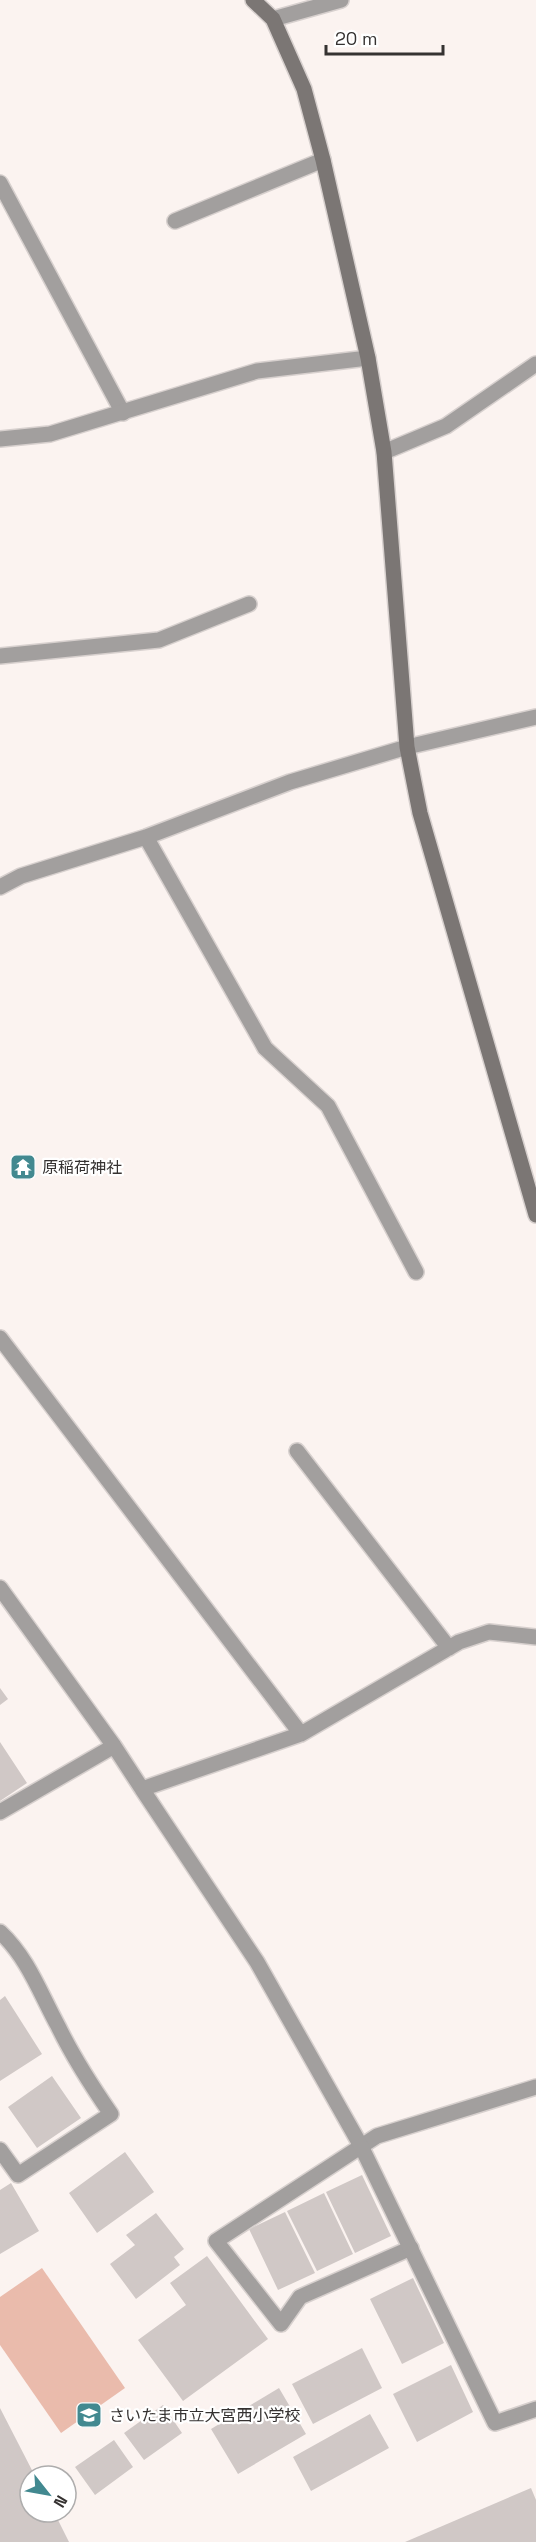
<svg xmlns="http://www.w3.org/2000/svg" width="536" height="2542" font-family="'Space Grotesk','Noto Sans JP',sans-serif">
<style>
.green{fill:#eabbac}
.building{fill:#d0c8c6}
.lines{fill:none;stroke-linecap:round;stroke-linejoin:round}
.lane-casing{stroke:#d7d0ce;stroke-width:18}
.street-casing{stroke:#d7d0ce;stroke-width:18}
.secondary-casing{stroke:#d7d0ce;stroke-width:18}
.lane{stroke:#a29f9e;stroke-width:15}
.street{stroke:#a29f9e;stroke-width:15}
.secondary{stroke:#7b7674;stroke-width:15}
.labels{text-anchor:middle;stroke-width:4.5;stroke-linejoin:round;paint-order:stroke}
.poi-label{font-size:16px;fill:#353231;stroke:#fff;text-anchor:start}
</style>
<rect width="100%" height="100%" fill="#fbf3f0"/>
<!-- green -->
<path class="green" d="M42 2268 125 2388 61 2433 0 2345V2297Z"/>
<!-- building -->
<path class="building" d="M0 1688 8 1699 0 1705Z
M0 1742 27 1783 0 1801Z
M5 1996 42 2054 0 2081V2000Z
M52 2076 81 2118 37 2148 8 2107Z
M125 2152 154 2192 97 2233 69 2193Z
M362 2175 391 2236 355 2253 326 2192Z
M11 2183 39 2231 0 2254V2190Z
M324 2193 353 2254 317 2271 287 2211Z
M285 2212 315 2273 278 2290 249 2229Z
M156 2213 184 2249 174 2257 180 2265 136 2299 110 2264 135 2245 126 2235Z
M207 2256 268 2339 183 2401 138 2340 186 2305 170 2283Z
M413 2278 444 2343 402 2364 370 2299Z
M362 2348 382 2388 313 2424 292 2384Z
M451 2365 473 2412 417 2442 393 2394Z
M279 2388 306 2434 238 2474 211 2429Z
M163 2405 182 2433 144 2460 124 2433Z
M0 2408 35 2476H30V2512H54L69 2542H0Z
M370 2414 389 2448 311 2491 293 2457Z
M114 2440 133 2467 95 2495 75 2467Z
M531 2488 536 2500V2542H405Z"/>
<g class="lines">
<!-- lane casing -->
<g class="lane-casing">
<path id="lane" d="M0 183 123 413
M175 221 323 160
M411 2248 300 2297 281 2324 216 2241 377 2136 536 2087"/>
</g>
<!-- street casing -->
<g class="street-casing">
<path id="street" d="M273 19 341 0
M0 439 50 434 257 371 368 358
M384 452 446 426 536 364
M0 656 159 640 249 604
M146 837 265 1048 328 1106 416 1272
M0 887 21 876 146 837 290 782 407 747 536 717
M0 1338 301 1734
M297 1451 449 1648
M0 1588 114 1746 142 1789 301 1734 459 1642 489 1632 536 1637
M142 1789 257 1962 361 2146 495 2423 536 2409
M0 1812 114 1746
M0 1932C28 1958 40 1993 58 2026 73 2057 91 2085 111 2114L18 2175 0 2150"/>
</g>
<!-- secondary casing -->
<g class="secondary-casing">
<path id="secondary" d="M253 0 273 19 304 89 323 160 368 358 384 452 407 747 420 813 536 1215"/>
</g>
<!-- lane -->
<use href="#lane" class="lane"/>
<!-- street -->
<use href="#street" class="street"/>
<!-- secondary -->
<use href="#secondary" class="secondary"/>
</g>
<!-- icons -->
<defs>
<g id="temple-square" transform="scale(1.35)"><rect x="-9" y="-9" width="18" height="18" rx="4" fill="#428990" stroke="#fff"/><path d="M0-6L5-2H3V0L6.5 2.5H4V6H1.5V3h-3V6H-4V2.5H-6.5L-3 0V-2H-5Z" fill="#fff"/></g>
<g id="school-square" transform="scale(1.35)"><rect x="-9" y="-9" width="18" height="18" rx="4" fill="#428990" stroke="#fff"/><path d="M0-5L7-2L0 1L-7-2ZM-4 1L0 2.5L4 1V4Q0 6-4 4Z" fill="#fff"/></g>
</defs>
<g fill-rule="evenodd">
<use href="#temple-square" x="23" y="1167"/>
<use href="#school-square" x="89" y="2415"/>
</g>
<g class="labels">
<!-- poi labels -->
<g class="poi-label">
<text x="42" y="1173">原稲荷神社</text>
<text x="109" y="2421">さいたま市立大宮西小学校</text>
</g>
</g>
<!-- north arrow -->
<g transform="translate(48 2494) rotate(121)"><circle r="28" fill="#ffffff" stroke="#aeadad" stroke-width="1.5"/>
<path d="M0-4.5L10 22L0 15L-10 22Z" fill="#428990"/>
<text y="-9" font-size="16" font-weight="bold" text-anchor="middle" fill="#353231">N</text>
</g>
<!-- scale -->
<path d="M326 45v9h117v-9" fill="none" stroke="#353231" stroke-width="3"/>
<text x="335" y="45" font-size="18" fill="#353231" stroke="#ffffff" stroke-width="4.5" paint-order="stroke">20 m</text>
</svg>
